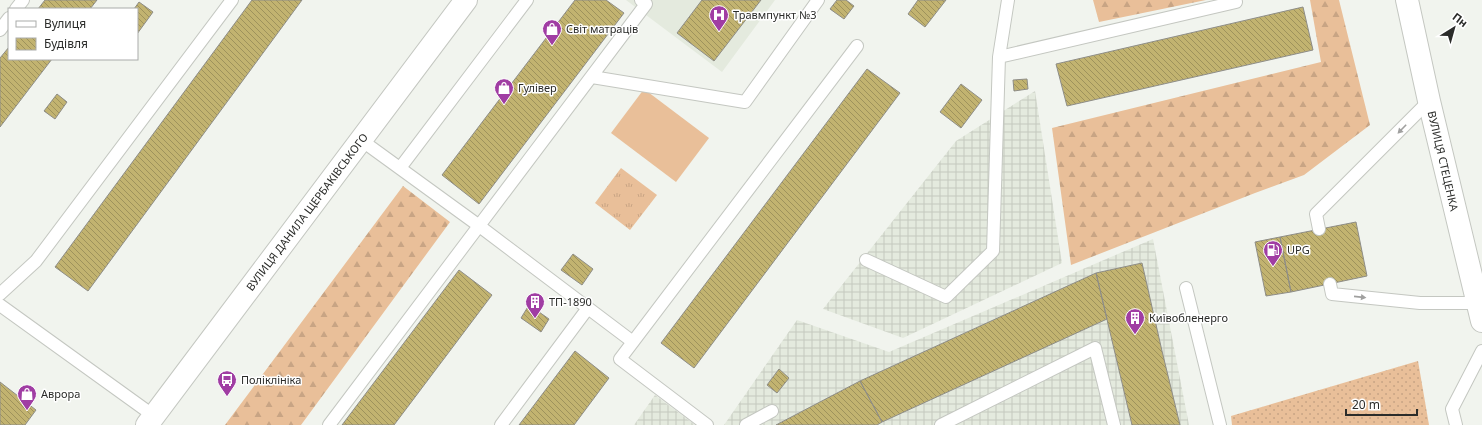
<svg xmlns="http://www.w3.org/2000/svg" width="1482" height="425" font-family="'Noto Sans',sans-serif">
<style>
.built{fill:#e4eade}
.industrial{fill:url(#industrial-grid)}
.grass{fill:url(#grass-dots)}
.forest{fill:url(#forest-firs)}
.park{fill:url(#park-tufts)}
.garden{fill:#e9bf99}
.building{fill:url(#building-back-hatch);stroke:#8e8d87}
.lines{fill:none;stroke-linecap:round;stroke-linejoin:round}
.lane-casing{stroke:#c4c7c1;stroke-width:14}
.secondary-casing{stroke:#c4c7c1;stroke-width:24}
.lane{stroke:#fff;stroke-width:12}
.secondary{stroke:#fff;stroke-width:22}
.oneway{fill:#a0a09f}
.labels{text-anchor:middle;stroke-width:3;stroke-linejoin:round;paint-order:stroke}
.poi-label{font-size:11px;fill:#2b2c2a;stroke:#fff;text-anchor:start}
.street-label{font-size:11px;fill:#2b2c2a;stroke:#fff}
</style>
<defs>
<pattern id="industrial-grid" width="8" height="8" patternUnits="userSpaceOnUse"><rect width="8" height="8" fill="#e4eade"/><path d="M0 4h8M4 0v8" fill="none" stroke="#c4c9bf"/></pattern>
<pattern id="grass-dots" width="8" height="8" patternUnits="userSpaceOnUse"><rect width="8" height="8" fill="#e9bf99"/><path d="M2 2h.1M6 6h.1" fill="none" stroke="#c8a484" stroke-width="1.8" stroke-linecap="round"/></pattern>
<pattern id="forest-firs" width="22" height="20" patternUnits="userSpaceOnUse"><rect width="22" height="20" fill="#e9bf99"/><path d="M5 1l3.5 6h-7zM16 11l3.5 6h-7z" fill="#c8a484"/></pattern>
<pattern id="park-tufts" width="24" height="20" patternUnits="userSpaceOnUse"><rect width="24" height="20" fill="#e9bf99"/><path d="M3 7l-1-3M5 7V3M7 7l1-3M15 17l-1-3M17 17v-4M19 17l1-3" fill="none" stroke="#c8a484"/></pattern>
<pattern id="building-back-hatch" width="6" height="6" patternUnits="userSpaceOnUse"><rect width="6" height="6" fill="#c2b370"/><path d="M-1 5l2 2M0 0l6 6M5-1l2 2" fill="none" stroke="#9e925c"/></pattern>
</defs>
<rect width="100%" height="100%" fill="#f1f4ee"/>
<!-- built -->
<path class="built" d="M626 0H775L722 72Z"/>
<!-- industrial -->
<path class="industrial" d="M1035 91 1062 263 903 338 823 309 956 141Z
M1153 239 1189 425H724L797 320 889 352Z
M655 395 695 425H634Z"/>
<!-- grass -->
<path class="grass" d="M1418 361 1429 425H1232L1231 416Z"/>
<!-- forest -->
<path class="forest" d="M1093 0H1206L1099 22Z
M1310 0H1339L1370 125 1304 175 1255 193 1071 265 1052 128 1321 62Z
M403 186 450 222 301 425H225Z"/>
<!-- park -->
<path class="park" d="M621 168 657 195 630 230 595 203Z"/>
<!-- garden -->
<path class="garden" d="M644 89 709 138 676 182 611 133Z"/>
<!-- building -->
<path class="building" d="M45 0H97L90 9H38Z
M252 0H302L88 291 55 267Z
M575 0H606L624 13 479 204 442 175Z
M702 0H761L714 61 677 33Z
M837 0H846L854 6 844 19 830 9Z
M918 0H946L925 27 908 14Z
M139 2 153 12 137 34V9H134Z
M1303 7 1313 50 1067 106 1056 64Z
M9 47V59H52L0 127V58Z
M867 69 900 93 694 368 661 343Z
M1027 79 1028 89 1014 91 1013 80Z
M961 84 982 100 961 128 940 112Z
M57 94 67 102 55 119 44 111Z
M1356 222 1367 276 1291 292 1280 237Z
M1280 237 1291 292 1266 296 1255 242Z
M573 254 593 269 582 285 561 270Z
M1142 263 1162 351 1180 425H1132L1096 273Z
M459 270 492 295 394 425H342Z
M1096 273 1107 319 882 422 860 381Z
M529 305 549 319 541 332 521 318Z
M575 351 609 378 574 425H519Z
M779 369 789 378 777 393 767 385Z
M860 381 882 422 877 425H776Z
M0 382 36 410 25 425H0Z"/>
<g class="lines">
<!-- lane casing -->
<g class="lane-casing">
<path id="lane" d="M16 9 23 0
M0 30 9 18
M999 57 1236 2
M592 77 745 102 818 0
M361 140 478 225 633 342
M400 168 527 0
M1319 229 1316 214 1429 101
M866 260 946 297 993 251 999 57 1008 0
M1330 284 1332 294 1420 303H1477
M1186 288 1220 425
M0 294 36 261 232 0
M0 305 154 416
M329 425 646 4 641 0
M501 425 588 308
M707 425 620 359 857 46
M746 425 772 411
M941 425 1095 348 1114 425
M1456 425 1452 409 1482 351"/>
</g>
<!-- secondary casing -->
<g class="secondary-casing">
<path id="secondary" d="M1407 0 1429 101 1482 321
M147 425 466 0"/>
</g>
<!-- lane -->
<use href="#lane" class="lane"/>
<!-- secondary -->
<use href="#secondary" class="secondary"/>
</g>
<!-- one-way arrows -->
<defs><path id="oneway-solid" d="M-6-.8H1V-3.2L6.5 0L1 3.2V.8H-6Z"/></defs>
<g class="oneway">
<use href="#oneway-solid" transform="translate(1402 129) rotate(134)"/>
<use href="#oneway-solid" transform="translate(1360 297) rotate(6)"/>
</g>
<!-- icons -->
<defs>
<g id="hospital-pin" transform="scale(1)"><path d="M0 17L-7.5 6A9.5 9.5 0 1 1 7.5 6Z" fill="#a03da3" stroke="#fff"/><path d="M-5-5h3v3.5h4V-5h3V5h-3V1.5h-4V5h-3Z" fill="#fff"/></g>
<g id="shop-pin" transform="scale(1)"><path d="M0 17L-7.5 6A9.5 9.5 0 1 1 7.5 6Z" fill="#a03da3" stroke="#fff"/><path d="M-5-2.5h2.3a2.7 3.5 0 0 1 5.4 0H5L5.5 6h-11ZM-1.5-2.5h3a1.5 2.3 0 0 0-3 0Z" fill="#fff"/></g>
<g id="fuel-pin" transform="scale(1)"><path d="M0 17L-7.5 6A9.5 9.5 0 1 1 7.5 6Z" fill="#a03da3" stroke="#fff"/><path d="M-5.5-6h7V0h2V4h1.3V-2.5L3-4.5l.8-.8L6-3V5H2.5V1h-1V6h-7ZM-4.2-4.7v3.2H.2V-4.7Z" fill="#fff"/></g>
<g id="building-pin" transform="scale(1)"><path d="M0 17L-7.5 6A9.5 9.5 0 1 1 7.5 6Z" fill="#a03da3" stroke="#fff"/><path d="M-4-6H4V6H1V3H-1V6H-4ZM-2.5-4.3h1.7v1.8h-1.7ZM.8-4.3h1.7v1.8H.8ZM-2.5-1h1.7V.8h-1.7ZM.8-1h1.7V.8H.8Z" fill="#fff"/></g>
<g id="bus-pin" transform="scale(1)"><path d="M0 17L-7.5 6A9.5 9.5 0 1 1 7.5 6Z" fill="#a03da3" stroke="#fff"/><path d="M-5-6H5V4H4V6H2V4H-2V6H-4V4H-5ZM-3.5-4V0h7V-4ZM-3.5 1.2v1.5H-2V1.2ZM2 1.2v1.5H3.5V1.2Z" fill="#fff"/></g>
</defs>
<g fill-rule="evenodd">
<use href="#hospital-pin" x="719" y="15"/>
<use href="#shop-pin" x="552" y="29"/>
<use href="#shop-pin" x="504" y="88"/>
<use href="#fuel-pin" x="1273" y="250"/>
<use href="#building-pin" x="535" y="302"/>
<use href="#building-pin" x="1135" y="318"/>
<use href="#bus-pin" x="227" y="380"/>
<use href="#shop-pin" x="27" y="394"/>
</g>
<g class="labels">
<!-- poi labels -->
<g class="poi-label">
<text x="733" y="19">Травмпункт №3</text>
<text x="566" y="33">Світ матраців</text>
<text x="518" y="92">Гулівер</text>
<text x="1287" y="254">UPG</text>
<text x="549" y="306">ТП-1890</text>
<text x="1149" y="322">Київобленерго</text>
<text x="241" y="384">Поліклініка</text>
<text x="41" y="398">Аврора</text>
</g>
<!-- street labels -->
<g class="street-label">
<text transform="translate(1443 161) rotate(77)" y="4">ВУЛИЦЯ СТЕЦЕНКА</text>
<text transform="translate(307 212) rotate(-53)" y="4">ВУЛИЦЯ ДАНИЛА ЩЕРБАКІВСЬКОГО</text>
</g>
</g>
<!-- legend -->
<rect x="8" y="8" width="130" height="52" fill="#ffffff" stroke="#aaabaa"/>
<rect x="16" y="21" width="20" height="6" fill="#ffffff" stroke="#aaabaa"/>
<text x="44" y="28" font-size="12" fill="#2b2c2a">Вулиця</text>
<rect x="16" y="38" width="20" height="12" fill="url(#building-back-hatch)" stroke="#aaabaa"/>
<text x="44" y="48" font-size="12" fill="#2b2c2a">Будівля</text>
<!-- north arrow -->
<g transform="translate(1454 28) rotate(37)" stroke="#ffffff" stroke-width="3" paint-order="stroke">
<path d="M0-3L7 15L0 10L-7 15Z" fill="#2b2c2a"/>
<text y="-6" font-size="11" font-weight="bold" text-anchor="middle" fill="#2b2c2a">Пн</text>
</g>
<!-- scale -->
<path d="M1346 409v6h71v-6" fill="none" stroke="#2b2c2a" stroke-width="2"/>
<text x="1352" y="409" font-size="12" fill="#2b2c2a" stroke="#ffffff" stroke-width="3" paint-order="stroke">20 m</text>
</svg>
